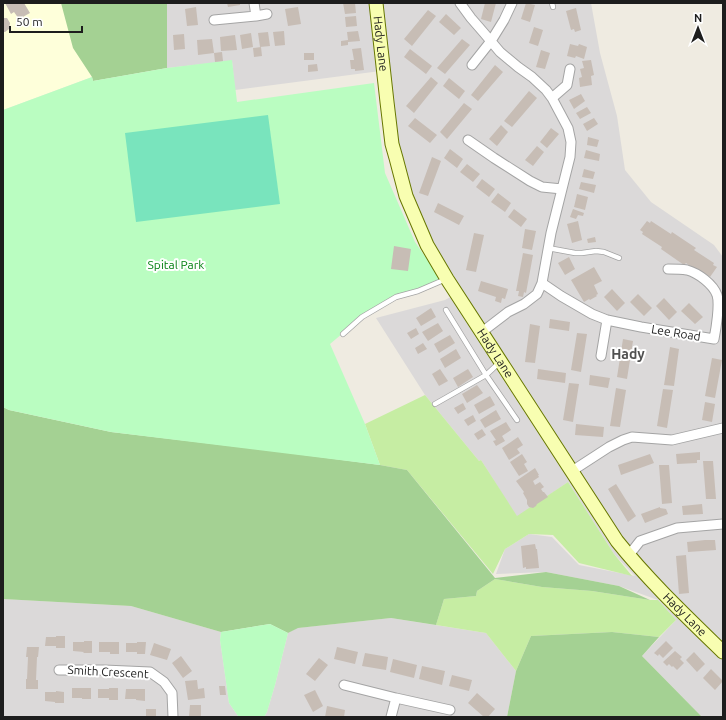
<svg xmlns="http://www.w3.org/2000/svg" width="726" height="720" font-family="Ubuntu,sans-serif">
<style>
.residential{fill:#dbd9d9}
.education{fill:#feffda}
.grass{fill:#c6eda3}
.forest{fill:#a4d193}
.park{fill:#bafdc1}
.pitch{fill:#79e4bd}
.building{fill:#c7bdb5}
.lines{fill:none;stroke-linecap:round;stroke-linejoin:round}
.lane-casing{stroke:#a4a4a4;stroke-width:6}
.street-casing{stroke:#a4a4a4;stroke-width:11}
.secondary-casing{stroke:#677700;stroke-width:15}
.lane{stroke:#fff;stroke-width:4.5}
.street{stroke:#fff;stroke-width:9}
.secondary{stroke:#f8feb1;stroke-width:13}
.labels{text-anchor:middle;stroke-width:4;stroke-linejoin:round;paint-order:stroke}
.street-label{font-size:12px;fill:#1d1d1d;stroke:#fff}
.park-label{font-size:12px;fill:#048112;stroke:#fff}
.quarter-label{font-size:14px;font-weight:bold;fill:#505050;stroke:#fff}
</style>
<rect width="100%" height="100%" fill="#efebe1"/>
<!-- residential -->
<path class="residential" d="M167 3H591L600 53 617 116 625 170 651 202 714 245 723 257V717H702L642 656 676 620 658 600 619 586 546 572 496 574 505 549 529 534 552 537 579 565 635 576 614 554 568 482 517 517 481 460 479 461 425 395 376 318 445 300 460 292 435 251 408 189 394 133 388 70 235 90 232 61 167 68Z
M3 599 131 606 221 632 220 640 229 703 238 716V717H3Z
M391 618 486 633 516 671 507 717H264L267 712 275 685 288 633 297 628Z"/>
<!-- education -->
<path class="education" d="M3 3H72L92 77 3 110Z"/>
<!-- grass -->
<path class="grass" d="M425 395 479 461 481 460 517 516 568 482 614 554 632 576 579 563 553 535 529 534 505 549 493 574 407 470 380 465 365 424Z
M495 579 542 587 592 591 650 600H658L676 620 659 637 612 632 531 636 516 671 486 633 436 625 444 599 476 596 477 591Z"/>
<!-- forest -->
<path class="forest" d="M61 3H167V68L93 81 92 77 73 48Z
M3 407 9 410 111 432 273 451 380 465 407 470 495 578 546 572 619 586 650 600 592 591 542 587 495 579 477 591 476 596 444 599 436 625 391 618 298 628 288 633 270 624 221 632 131 606 3 599Z
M612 632 659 637 642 656 702 717H507L516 671 531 636Z"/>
<!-- park -->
<path class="park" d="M232 60 237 102 374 83 385 173 415 242 442 281 396 297 362 317 330 344 365 424 380 465 111 432 9 410 3 407V110L92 77 93 81 167 68Z
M270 624 288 633 275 685 267 712 264 717H238V716L229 703 220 640 221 632Z"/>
<!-- pitch -->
<path class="pitch" d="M268 115 280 204 136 222 125 133Z"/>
<!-- building -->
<path class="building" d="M5 3H24L30 13 19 19 14 12 11 14Z
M227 3H240V5L228 7Z
M343 3H355L356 13 345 14Z
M485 3H496L491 22 481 19Z
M526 3 535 5 530 22 521 19Z
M196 7 198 25 187 26 185 9Z
M298 7 301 24 288 26 285 9Z
M576 8 581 30 575 32 574 29 571 30 566 11Z
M428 10 436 16 412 46 404 39Z
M446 14 461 28 454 35 439 22Z
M356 16 357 26 346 27 345 17Z
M3 18H7L10 23 9 29 5 32H3Z
M534 27 543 30 538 46 529 43Z
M284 31 285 45 275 46 273 32Z
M358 31 360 41 348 42V45L341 46V41L348 40 347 32Z
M268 32 270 46 260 47 258 33Z
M251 33 253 47 242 49 240 35Z
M184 34 185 49 174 50 173 35Z
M235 35 237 50 221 51 220 37Z
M212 39 214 53 198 55 197 40Z
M462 39 470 45 445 74 437 68Z
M570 44 578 46 579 44 587 47 584 59 576 56 575 58 567 56Z
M261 47 262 56 254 57 253 48Z
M361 48 364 70 355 71V69H351L350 60H354L352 49Z
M410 49 432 66 426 74 404 57Z
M541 50 550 53 545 69 536 67Z
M222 52 223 61 215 62 214 53Z
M304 53H314V60H304Z
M591 60 594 75 591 76 592 85 580 87 579 78 582 77 580 69 584 68 582 61Z
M317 64 318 71 308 72V65Z
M495 65 503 72 478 101 471 95Z
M431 77 438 83 414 113 406 106Z
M449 78 465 91 459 99 443 86Z
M529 91 537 98 512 127 504 121Z
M581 94 585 101 574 109 569 100Z
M464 103 472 109 447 139 440 132Z
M587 107 591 113 580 119 576 113Z
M415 118 437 135 430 143 408 126Z
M594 118 598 124 587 131 583 124Z
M501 125 508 132 497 146 489 139Z
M551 128 559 134 547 148 540 142Z
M588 137 599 140 597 147 587 145Z
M537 146 544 152 533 166 525 160Z
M450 149 463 159 457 168 444 158Z
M586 150 600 154 599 161 584 158Z
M432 157 441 161 428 196 419 193Z
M467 164 480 174 473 182 460 172Z
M584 169 595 172 593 179 582 177Z
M482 179 495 189 489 197 476 187Z
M581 182 596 185 594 193 579 189Z
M498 193 511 203 505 212 491 202Z
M577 194 588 197 585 210 574 207Z
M438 203 464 216 459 225 434 212Z
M514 209 527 219 521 227 508 217Z
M573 209 584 213 583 216 578 215 576 219 570 217Z
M578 221 582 240 572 243 567 224Z
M647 221 650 223 651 221 671 234 672 232 696 248 694 250 714 263 713 265 717 267 710 277 706 274 705 276 686 263 684 265 661 249 662 247 642 234 643 232 640 230Z
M525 229 536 231 532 250 522 248Z
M474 233 484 235 476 272 466 270Z
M595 237 596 242 588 243 587 239Z
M394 246 411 249 408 271 391 269Z
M523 253 533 255 526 293 524 292 523 297 518 296 519 291H516Z
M569 257 575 269 565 275 558 263Z
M594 267 602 281 594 285 598 294 596 295 597 296 590 300 589 299 584 302 571 280Z
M481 281 508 289 505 299 502 298 501 303 495 301 496 297 478 291Z
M612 289 625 303 617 311 604 297Z
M638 294 652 308 644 316 630 302Z
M664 298 677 312 669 320 656 306Z
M689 303 703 317 695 324 681 311Z
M431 308 436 317 421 326 416 318Z
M550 319 570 322 569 331 549 328Z
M438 323 443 331 428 341 422 332Z
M530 324 540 326 535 363 525 362Z
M416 328 419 334 411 339 407 333Z
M577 333 587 334 581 372 571 370Z
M450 335 455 343 439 353 434 344Z
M623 339 633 341 627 379 617 377Z
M423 343 427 349 418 354 415 348Z
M670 347 679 349 674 386 664 385Z
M456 349 461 358 445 368 440 359Z
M712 358 722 360 715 398 705 396Z
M440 369 448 381 439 386 432 374Z
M468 369 473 377 458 387 453 378Z
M538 369 566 373 565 383 537 379Z
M590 375 610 378 608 388 589 385Z
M569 383 579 384 573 422 563 420Z
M477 385 483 393 467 403 462 394Z
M616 388 626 390 620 427 610 426Z
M663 389 673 390 667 428 657 426Z
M490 396 495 405 479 414 474 405Z
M705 402 715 404 712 422 702 420Z
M463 403 466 409 458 414 454 408Z
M496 410 501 419 485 428 480 420Z
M473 415 476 421 468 426 464 420Z
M506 422 511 430 502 436 505 441 496 446 493 441 496 440 490 431Z
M576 424 604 427 603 437 575 435Z
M482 429 486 435 478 440 474 434Z
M518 437 523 445 517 449 520 453 509 460 502 448Z
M700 452V460H697V463L677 464 676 454Z
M522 454 527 462 524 464 528 471 519 476 510 462Z
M650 454 654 463 621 475 618 465Z
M703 461H713L716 499H706Z
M659 465H669L672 503 662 504Z
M535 468 539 475H538L539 477 533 481 535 485 540 482 544 487 541 489 543 492H544L548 497 537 504 536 506 533 508 529 507 527 504V500L523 493 524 492 516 481Z
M616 484 636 516 628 522 608 489Z
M702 504 703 514 683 515 682 506Z
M660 507V508L666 509 668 514 645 523 641 514Z
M705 540H715L716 550 688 552 687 542Z
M535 544 536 549H537L539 568 526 569V567L523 568 521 546Z
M686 555 689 593 679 594 676 556Z
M56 636H65V648H56V646H45L46 637H56Z
M84 641H92V653H83L84 652 73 651V642H84Z
M666 641 673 648 663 658 659 654 658 656 654 653Z
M99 642H119V654H110V652H99Z
M137 642H146L145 654H137V652H126V643H137Z
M154 643 171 649 167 660 150 655Z
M27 647H39L38 657H37L36 680H38V689H26V679H27L28 657H26Z
M337 647 358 652 355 664 334 659Z
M675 651 682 657 680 659 684 663 677 670 673 666 672 667 669 664 667 666 663 662Z
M694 652 705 664 697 672 686 660Z
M365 653 388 657 386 670 362 666Z
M181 656 192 671 183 678 172 663Z
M319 658 328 665 315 681 306 674Z
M393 659 417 665 414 678 390 672Z
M422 666 445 671 442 685 419 679Z
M711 669 723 681 715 690 703 678Z
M452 675 472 680 469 691 449 686Z
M197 680 198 689 204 688 205 698 188 700 185 681Z
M219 686H225L226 695H220Z
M72 688H91V699H82V698H72Z
M109 688H118V700H109V698H98V689H109Z
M126 689H145V701L136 700V699H125Z
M315 690 323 706 313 712 304 695Z
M56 691 64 692V703H55V702L45 701V692H56Z
M477 693 495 709 488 717H484L468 703Z
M190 705H201V717H189Z
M327 706 345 710 344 717H325Z
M146 709H156V717H146Z"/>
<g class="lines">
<!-- lane casing -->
<g class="lane-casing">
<path id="lane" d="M552 3 553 7
M548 248 575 253H582L596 251 604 252 619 258
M446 310 486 375 517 420
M343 334 362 317 396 297 418 291 446 279
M435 404 486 375 500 362"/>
</g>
<!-- street casing -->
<g class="street-casing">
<path id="street" d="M460 3 471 18 484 33 500 52 518 67 532 77 546 90 552 98 567 85 570 69
M256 16 267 14
M214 20 256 16 254 3
M472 65 491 41 504 20 512 3
M468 140 494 158 530 181 542 187 562 189
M542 283 561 296 592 314 607 320 641 327 714 339C716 329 720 304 717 295 713 284 698 273 687 270 681 269 674 269 668 269
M482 332 508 312 524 304 537 294 542 283 551 233 570 157 571 142 568 128 552 98
M601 356 607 320
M572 471 609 447 623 440 632 437 672 440 723 428
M629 555 640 541 677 528 723 524
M59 670H104L150 672 164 682 172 693 173 717
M344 685 396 698 391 717
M396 698 450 710"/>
</g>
<!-- secondary casing -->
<g class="secondary-casing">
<g id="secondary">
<path id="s1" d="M376 3 387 102 392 144 396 158 406 196 427 245 447 279 617 541C649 581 686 616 723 652"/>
</g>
</g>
<!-- lane -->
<use href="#lane" class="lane"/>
<!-- street -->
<use href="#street" class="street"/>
<!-- secondary -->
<use href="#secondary" class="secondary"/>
</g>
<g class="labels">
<!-- street labels -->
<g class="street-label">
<text dy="4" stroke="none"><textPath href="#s1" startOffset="41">Hady Lane</textPath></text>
<text transform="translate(676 333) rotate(9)" y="4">Lee Road</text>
<text dy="4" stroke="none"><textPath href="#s1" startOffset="377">Hady Lane</textPath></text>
<text dy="4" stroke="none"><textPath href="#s1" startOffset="701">Hady Lane</textPath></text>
<text transform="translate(108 672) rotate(3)" y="4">Smith Crescent</text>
</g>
<!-- park labels -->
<g class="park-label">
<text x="176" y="269">Spital Park</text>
</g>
<!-- quarter labels -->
<g class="quarter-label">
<text x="628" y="359">Hady</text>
</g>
</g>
<!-- border -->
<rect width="726" height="720" fill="none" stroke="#1d1d1d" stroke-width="8"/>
<!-- north arrow -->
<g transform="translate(698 28)" stroke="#ffffff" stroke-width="3" paint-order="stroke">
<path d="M0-3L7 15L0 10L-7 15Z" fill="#1d1d1d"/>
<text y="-6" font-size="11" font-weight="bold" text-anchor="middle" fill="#1d1d1d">N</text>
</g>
<!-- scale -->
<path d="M10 26v6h72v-6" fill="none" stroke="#1d1d1d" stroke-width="2"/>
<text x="16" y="26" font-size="12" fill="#1d1d1d" stroke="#ffffff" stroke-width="3" paint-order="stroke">50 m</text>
</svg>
